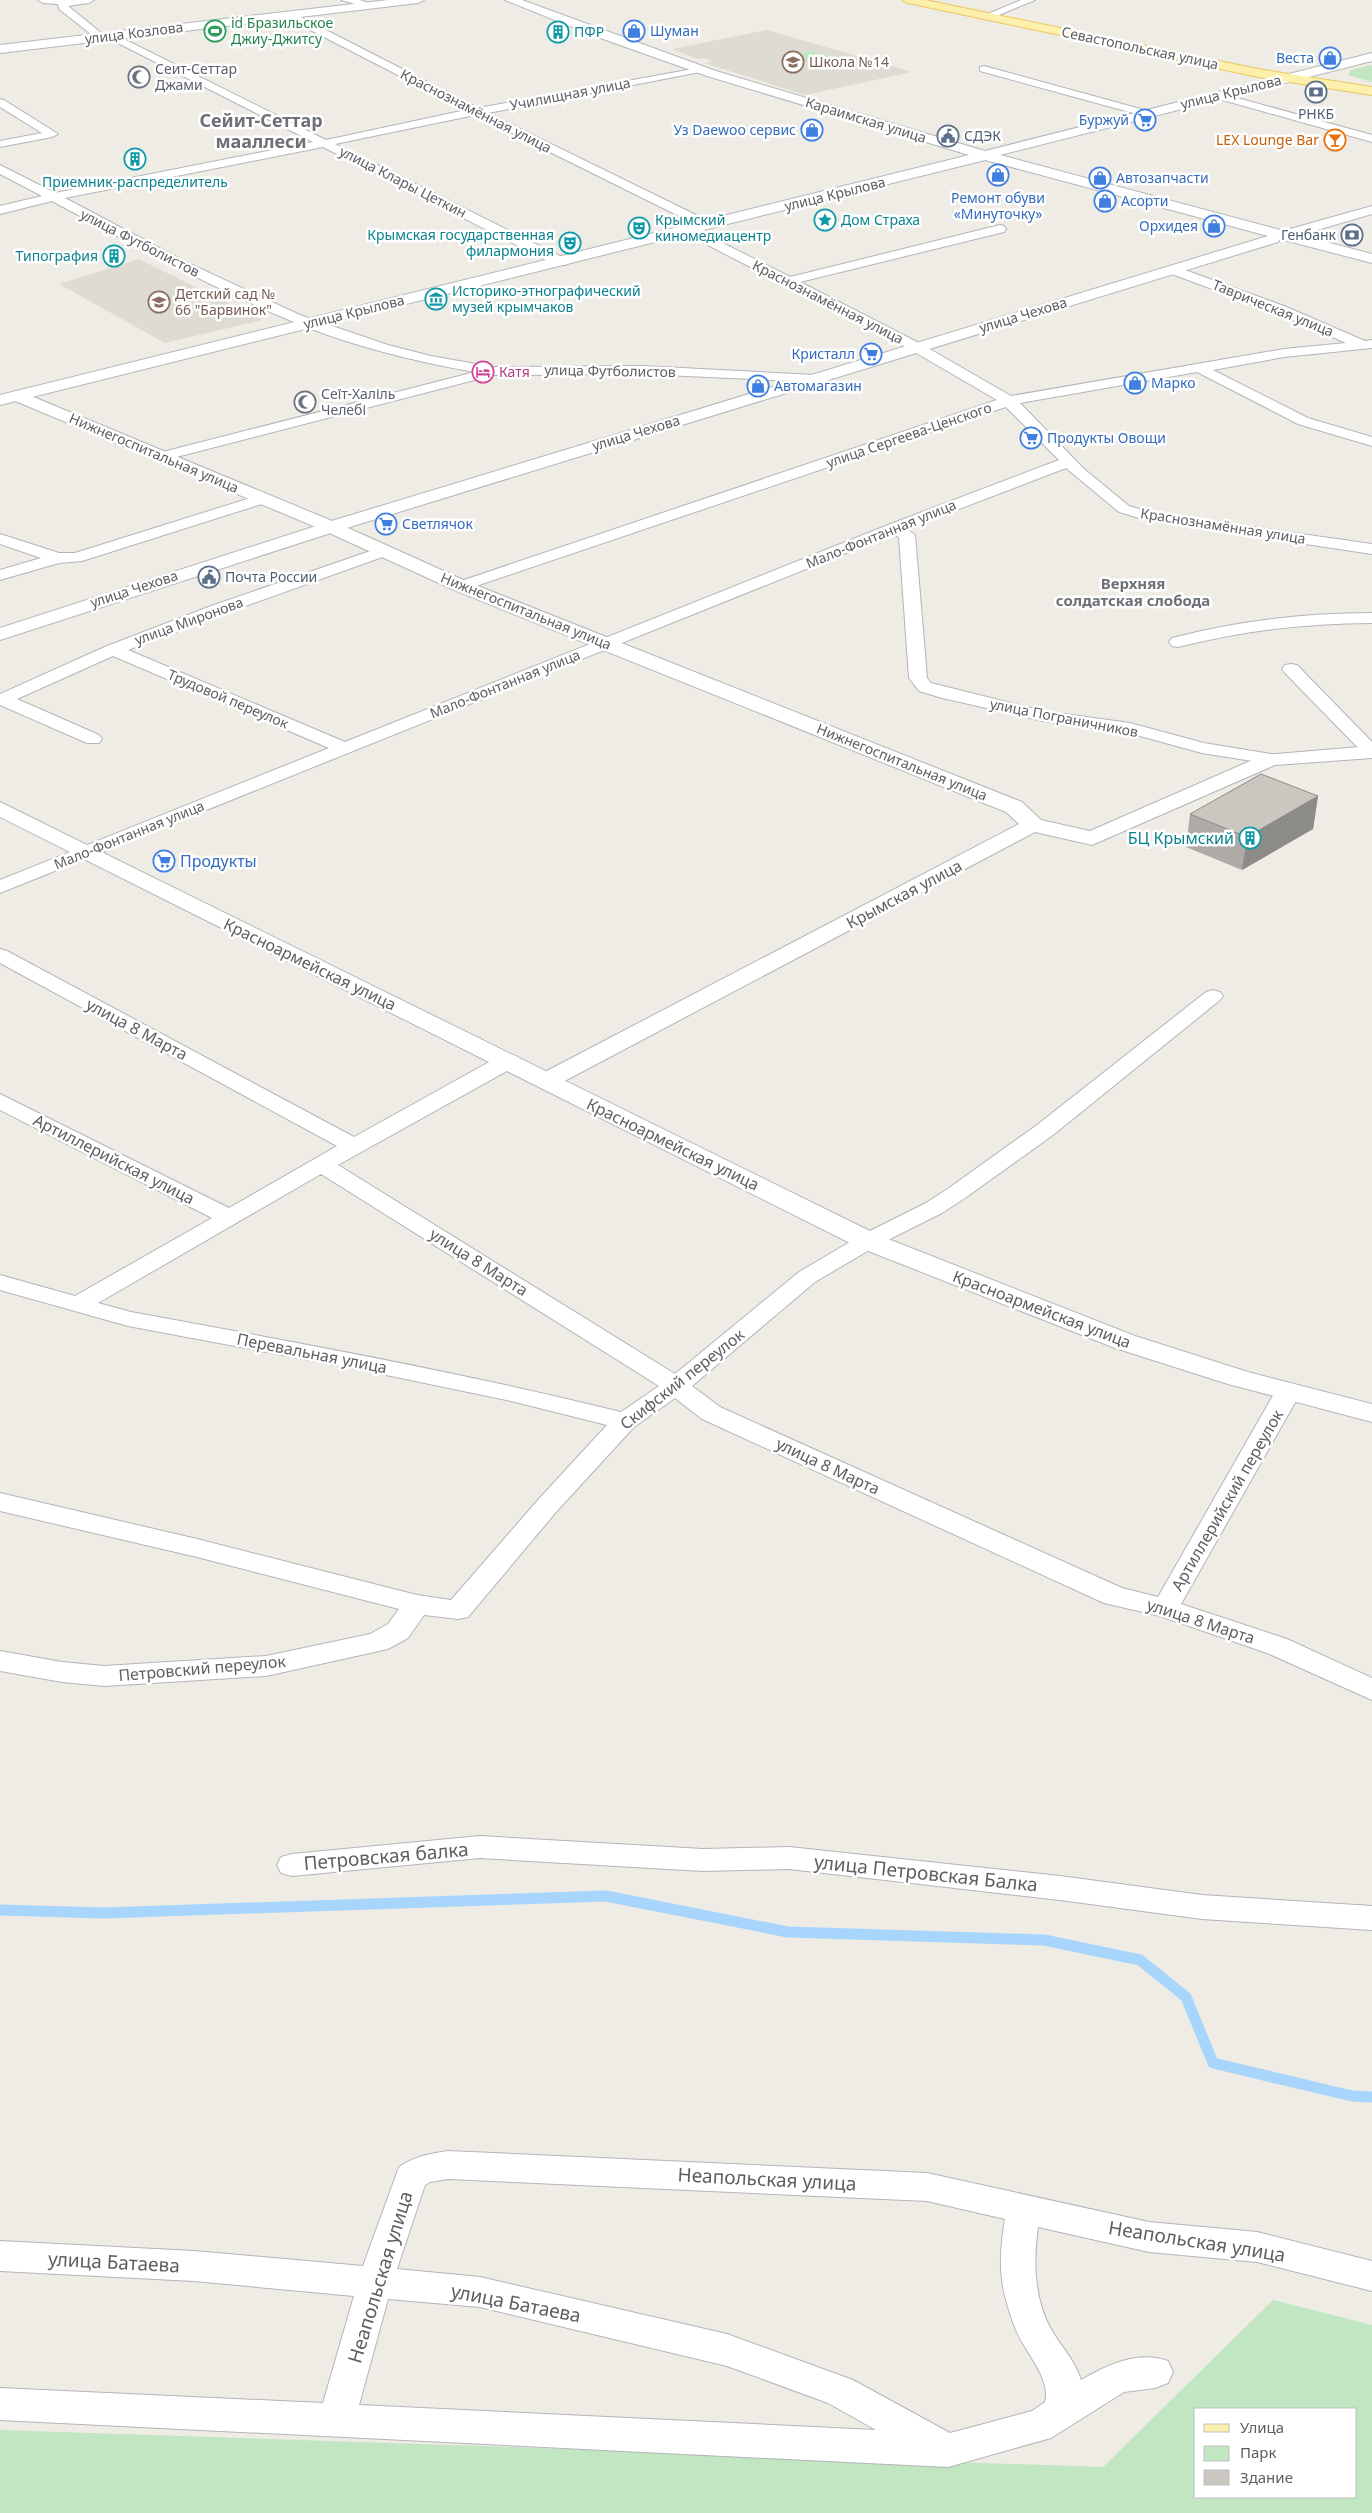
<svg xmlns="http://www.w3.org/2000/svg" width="1372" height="2513" font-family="'Noto Sans',sans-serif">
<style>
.education{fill:#dedbd2}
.green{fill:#c2e5c2;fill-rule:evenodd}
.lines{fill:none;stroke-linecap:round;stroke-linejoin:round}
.stream{stroke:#a7d5fb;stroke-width:11}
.minor-casing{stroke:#b2b5b9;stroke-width:2}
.tertiary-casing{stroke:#b2b5b9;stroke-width:2}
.secondary-casing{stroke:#b3b7bb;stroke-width:2}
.primary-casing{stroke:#ecc660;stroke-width:2}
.minor{fill:#fff;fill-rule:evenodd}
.tertiary{fill:#fff;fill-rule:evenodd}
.secondary{fill:#fff;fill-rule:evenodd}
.primary{fill:#fcf0ac;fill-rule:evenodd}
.wall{fill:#aeaba6}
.shaded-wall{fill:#8d8b87}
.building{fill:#cac7c1;stroke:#8d8b87}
.labels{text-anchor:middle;stroke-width:5;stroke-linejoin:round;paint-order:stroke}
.far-leisure-label{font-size:14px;fill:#27864d;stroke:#fff;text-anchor:start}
.far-shop-label{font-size:14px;fill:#366cbe;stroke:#fff;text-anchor:start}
.far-culture-label{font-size:14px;fill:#0d838f;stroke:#fff;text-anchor:start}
.far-street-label{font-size:14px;fill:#5c6064;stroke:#fff}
.far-education-label{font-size:14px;fill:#785e54;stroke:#fff;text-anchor:start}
.far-worship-label{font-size:14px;fill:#5b616d;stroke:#fff;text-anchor:start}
.far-service-label{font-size:14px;fill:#4e5e75;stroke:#fff;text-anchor:start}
.far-food-label{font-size:14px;fill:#c56008;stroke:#fff;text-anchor:end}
.far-hotel-label{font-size:14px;fill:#b23c85;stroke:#fff;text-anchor:start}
.far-neighbourhood-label{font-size:15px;font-weight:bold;fill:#6d7176;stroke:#fff}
.culture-label{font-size:16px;fill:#0d838f;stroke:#fff;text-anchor:end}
.shop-label{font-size:16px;fill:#366cbe;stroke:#fff;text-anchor:start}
.street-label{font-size:16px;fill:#5c6064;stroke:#fff}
.far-district-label{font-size:18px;font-weight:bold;fill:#6d7176;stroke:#fff}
.near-street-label{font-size:19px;fill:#5c6064;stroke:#fff}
</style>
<rect width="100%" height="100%" fill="#eeece4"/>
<!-- education -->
<path class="education" d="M767 30 912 72 805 95 704 63 712 61 702 58 697 59 672 49Z
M139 259 262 320 165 343 59 284Z"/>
<!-- green -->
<path class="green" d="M811 51 844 61 824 66 791 56Z
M1372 65V82L1348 75 1351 70Z
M1273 2300 1372 2325V2513H0V2430L1103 2467ZM1196 2409H1356V2497H1196Z"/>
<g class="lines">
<!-- stream -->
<path class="stream" d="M0 1910 104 1913 606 1896 788 1932 1044 1940 1140 1960 1186 1997 1213 2063 1352 2096 1372 2097"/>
<!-- minor casing -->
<g class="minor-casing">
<path id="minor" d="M38 0H94L89 3 68 6 105 36 114 34 326 140 466 110 285 17V13H293L478 108 704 67V71L700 72 488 113 698 216 707 235 790 277 1000 225 1004 226 1006 229 1004 232 800 282 921 344 1011 396 1284 349 1346 343 1274 312 1169 273 1168 270 1169 267 1174 266 1284 306 1365 341 1372 340V348L1284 357 1213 370 1308 418 1372 437V446L1298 424 1197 372 1020 403 1084 469 1129 506 1153 513 1372 544V554L1146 520 1119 512 1066 468 907 529 915 535 927 678 931 683 1043 711 1130 723 1204 743 1271 754 1277 755 1280 759 1277 763 1271 764 1202 753 1129 733 1043 721 942 698 919 691 909 678 899 537 893 534 0 893V880L329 748 113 656 17 699 99 735 102 739 99 743H87L0 705V694L107 646 211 606 376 549H388L390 552 388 555 223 614 128 650 345 742 888 525 1059 460 1006 407 467 589H455L453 586 455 583 997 400 911 350 698 240 689 221 475 115 335 144 566 259 567 262 566 265H556L323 147 65 198 184 261 300 315 388 345 431 356 493 367 643 366 814 375 821 379 819 382 643 374 494 375 165 460H155L153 457 155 454 475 372C412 361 348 345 289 320 208 286 130 243 52 201L0 214V206L42 196 0 174V165L55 193 313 142 106 37 97 39 59 9 58 4 43 3Z
M341 0H360L374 5 369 8Z
M1021 0H1035L992 18 983 16Z
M984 66 1148 111 1150 113 1144 116 980 71V67Z
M1216 92 1372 135V142L1212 97 1210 95Z
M0 99 4 100 58 134 52 137 0 147V141L42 133 0 107Z
M263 494 271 499 268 502 82 561 59 563 0 580V570L41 558 0 544V534L59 553H75Z
M1372 613V623C1306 623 1242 631 1178 647L1172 646 1169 642 1172 638C1238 621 1304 613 1372 613Z
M1291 664 1297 665 1372 742V757L1366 756 1285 673 1282 669 1285 665Z
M0 949 7 951 354 1137 500 1056 508 1055 516 1056 519 1061 516 1066 338 1165 675 1374 799 1272 860 1236 926 1203 949 1188 1037 1125 1206 992 1213 990 1220 992 1223 996 1220 1000 1053 1135 965 1198 942 1213 876 1246 815 1282 692 1386 720 1407 1122 1588 1158 1597 1275 1392 1279 1386 1288 1384 1297 1386 1301 1392 1181 1604 1287 1639 1372 1678V1700L1267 1653 1160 1616 1104 1603 702 1419 675 1398 634 1427 556 1512 468 1617 458 1619 424 1615 408 1638 388 1649 266 1676 104 1686 62 1682 0 1671V1651L62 1662 104 1666 266 1656 370 1634 388 1624 399 1609 197 1557 0 1511V1493L197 1539 417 1595 451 1600 538 1500 607 1425 511 1401 362 1370 128 1326 0 1290V1275L75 1296 212 1218 0 1110V1094L229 1208 337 1146 0 963ZM321 1174 659 1386 621 1412C459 1372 295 1342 131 1312L98 1303Z
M480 1836 703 1849 789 1847 1060 1876 1202 1895 1372 1906V1930L1202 1919 1060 1900 789 1869 703 1871 480 1858 292 1876 281 1873 277 1865 281 1857 292 1854Z
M448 2151 927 2173 1149 2222 1257 2232 1372 2261V2291L1257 2262 1149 2252 1038 2227C1033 2260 1034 2299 1051 2329 1061 2347 1075 2360 1081 2380 1107 2365 1138 2350 1168 2361L1173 2372 1168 2383 1155 2388 1124 2392 1051 2438 948 2467 0 2420V2388L323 2403 354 2296 194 2281 0 2271V2241L194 2251 363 2266 399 2167C415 2156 429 2154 448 2151ZM448 2179 927 2201 1005 2219C998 2262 999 2284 1014 2325 1022 2350 1052 2377 1045 2402L1032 2411 950 2433 853 2380 727 2334 480 2277 397 2269 425 2185 430 2182ZM388 2299 480 2307 727 2366 828 2403 876 2430 359 2405Z"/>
</g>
<!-- tertiary casing -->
<g class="tertiary-casing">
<path id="tertiary" d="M19 391 337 523 468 582 1022 802 1041 820 1090 831 1264 755 1372 746V758L1275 765 1092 845 1035 832 557 1085 548 1088 539 1085 535 1080 539 1075 1019 824 1006 812 454 590 325 531 13 400 11 396 13 392Z"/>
</g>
<!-- secondary casing -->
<g class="secondary-casing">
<path id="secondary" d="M388 0H424L418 3 0 53V45Z
M505 0H522L716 71 985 151 1372 53V61L1000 155 1288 232 1290 229 1372 206V214L1300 235 1372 254V263L1280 239 1278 242 337 531 0 640V628L325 523 1268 236 985 160 0 405V395L969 155 707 76 592 35Z
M0 802 878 1235 1135 1336 1248 1372 1372 1404V1422L1228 1384 1115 1348 858 1247 0 817Z"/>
</g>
<!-- primary casing -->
<g class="primary-casing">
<path id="primary" d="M902 0H925L1258 69 1372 87V95L1258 77 908 3Z"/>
</g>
<!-- minor -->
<use href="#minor" class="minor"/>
<!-- tertiary -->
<use href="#tertiary" class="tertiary"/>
<!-- secondary -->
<use href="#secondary" class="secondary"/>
<!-- primary -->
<use href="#primary" class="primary"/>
</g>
<!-- wall -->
<path class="wall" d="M1318 796 1313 829 1242 870 1186 847 1190 814Z"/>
<!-- shaded-wall -->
<path class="shaded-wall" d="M1318 796 1313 829 1242 870 1247 837Z"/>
<!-- building -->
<path class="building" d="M1261 774 1318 796 1247 837 1190 814Z"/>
<!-- icons -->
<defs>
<g id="stadium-ring" transform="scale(1.125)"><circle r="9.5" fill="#fff" stroke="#2e9e5b" stroke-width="1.5"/><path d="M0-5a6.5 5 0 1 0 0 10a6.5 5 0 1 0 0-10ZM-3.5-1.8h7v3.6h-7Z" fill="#2e9e5b"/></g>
<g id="shop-ring" transform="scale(1.125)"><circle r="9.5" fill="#fff" stroke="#3f7fe0" stroke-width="1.5"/><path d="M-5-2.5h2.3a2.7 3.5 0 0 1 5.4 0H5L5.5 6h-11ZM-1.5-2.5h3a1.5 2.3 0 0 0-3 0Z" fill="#3f7fe0"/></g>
<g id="building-ring" transform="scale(1.125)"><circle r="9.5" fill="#fff" stroke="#0f9aa8" stroke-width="1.5"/><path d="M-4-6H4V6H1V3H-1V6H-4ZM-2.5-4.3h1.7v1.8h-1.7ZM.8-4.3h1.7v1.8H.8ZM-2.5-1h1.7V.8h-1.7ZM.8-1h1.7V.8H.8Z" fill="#0f9aa8"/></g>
<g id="school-ring" transform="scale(1.125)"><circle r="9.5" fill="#fff" stroke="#8d6e63" stroke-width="1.5"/><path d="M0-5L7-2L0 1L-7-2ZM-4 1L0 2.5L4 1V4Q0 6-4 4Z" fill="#8d6e63"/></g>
<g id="mosque-ring" transform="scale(1.125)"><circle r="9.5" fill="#fff" stroke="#6b7280" stroke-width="1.5"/><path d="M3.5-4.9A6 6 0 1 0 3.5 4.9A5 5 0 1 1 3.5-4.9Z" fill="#6b7280"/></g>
<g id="bank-ring" transform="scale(1.125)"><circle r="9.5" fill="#fff" stroke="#5c6f8a" stroke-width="1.5"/><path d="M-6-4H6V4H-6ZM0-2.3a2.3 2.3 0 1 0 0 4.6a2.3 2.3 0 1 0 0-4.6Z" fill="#5c6f8a"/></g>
<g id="supermarket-ring" transform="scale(1.125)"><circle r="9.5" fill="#fff" stroke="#3f7fe0" stroke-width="1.5"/><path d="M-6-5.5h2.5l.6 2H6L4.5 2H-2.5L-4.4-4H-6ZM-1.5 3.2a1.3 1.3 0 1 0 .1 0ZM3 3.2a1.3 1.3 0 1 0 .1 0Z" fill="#3f7fe0"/></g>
<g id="civic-ring" transform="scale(1.125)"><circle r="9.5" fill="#fff" stroke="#5c6f8a" stroke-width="1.5"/><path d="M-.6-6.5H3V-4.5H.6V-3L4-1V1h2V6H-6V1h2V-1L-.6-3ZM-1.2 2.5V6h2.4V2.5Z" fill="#5c6f8a"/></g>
<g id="bar-ring" transform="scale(1.125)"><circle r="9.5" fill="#fff" stroke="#e8710a" stroke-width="1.5"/><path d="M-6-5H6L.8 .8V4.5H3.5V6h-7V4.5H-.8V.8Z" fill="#e8710a"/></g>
<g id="sight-ring" transform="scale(1.125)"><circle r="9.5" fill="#fff" stroke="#0f9aa8" stroke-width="1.5"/><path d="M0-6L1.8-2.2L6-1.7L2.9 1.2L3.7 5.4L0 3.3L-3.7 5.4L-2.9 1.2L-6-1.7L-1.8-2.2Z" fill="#0f9aa8"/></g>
<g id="theatre-ring" transform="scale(1.125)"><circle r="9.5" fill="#fff" stroke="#0f9aa8" stroke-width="1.5"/><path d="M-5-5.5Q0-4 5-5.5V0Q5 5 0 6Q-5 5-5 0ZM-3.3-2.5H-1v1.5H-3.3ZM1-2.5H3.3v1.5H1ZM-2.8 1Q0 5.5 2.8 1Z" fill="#0f9aa8"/></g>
<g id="museum-ring" transform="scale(1.125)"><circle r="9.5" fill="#fff" stroke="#0f9aa8" stroke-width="1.5"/><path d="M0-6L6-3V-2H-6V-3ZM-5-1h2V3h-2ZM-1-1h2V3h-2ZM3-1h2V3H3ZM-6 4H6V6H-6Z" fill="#0f9aa8"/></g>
<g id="hotel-ring" transform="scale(1.125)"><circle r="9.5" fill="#fff" stroke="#d1479c" stroke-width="1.5"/><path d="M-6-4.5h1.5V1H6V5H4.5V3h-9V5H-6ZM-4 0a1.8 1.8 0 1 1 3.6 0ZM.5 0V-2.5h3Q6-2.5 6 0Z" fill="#d1479c"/></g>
</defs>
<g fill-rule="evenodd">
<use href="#stadium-ring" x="215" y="31"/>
<use href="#shop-ring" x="634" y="31"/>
<use href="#building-ring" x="558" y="32"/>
<use href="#shop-ring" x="1330" y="58"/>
<use href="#school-ring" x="793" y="62"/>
<use href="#mosque-ring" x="139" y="77"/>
<use href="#bank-ring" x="1316" y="92"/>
<use href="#supermarket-ring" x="1145" y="120"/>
<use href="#shop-ring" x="812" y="130"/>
<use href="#civic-ring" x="948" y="136"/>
<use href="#bar-ring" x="1335" y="140"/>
<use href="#building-ring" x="135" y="159"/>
<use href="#shop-ring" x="998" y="175"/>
<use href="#shop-ring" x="1100" y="178"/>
<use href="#shop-ring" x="1105" y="201"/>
<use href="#sight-ring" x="825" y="220"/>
<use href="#shop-ring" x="1214" y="226"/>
<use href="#theatre-ring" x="639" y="228"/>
<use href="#bank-ring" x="1352" y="235"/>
<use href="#theatre-ring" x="570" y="243"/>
<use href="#building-ring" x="114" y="256"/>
<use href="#museum-ring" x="436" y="299"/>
<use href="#school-ring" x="159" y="302"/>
<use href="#supermarket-ring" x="871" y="354"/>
<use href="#hotel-ring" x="483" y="372"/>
<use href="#shop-ring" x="1135" y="383"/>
<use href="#shop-ring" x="758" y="386"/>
<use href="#mosque-ring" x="305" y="402"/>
<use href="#supermarket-ring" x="1031" y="438"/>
<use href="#supermarket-ring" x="386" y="524"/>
<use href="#civic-ring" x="209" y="577"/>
<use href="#building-ring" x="1250" y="838"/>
<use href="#supermarket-ring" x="164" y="861"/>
</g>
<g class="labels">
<!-- far-leisure labels -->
<g class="far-leisure-label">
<text x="231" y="28">id Бразильское<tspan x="231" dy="16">Джиу-Джитсу</tspan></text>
</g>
<!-- far-shop labels -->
<g class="far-shop-label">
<text x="650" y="36">Шуман</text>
<text x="1314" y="63" text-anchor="end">Веста</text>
<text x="1129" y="125" text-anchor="end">Буржуй</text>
<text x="796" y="135" text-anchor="end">Уз Daewoo сервис</text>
<text x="1116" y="183">Автозапчасти</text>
<text x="998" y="203" text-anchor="middle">Ремонт обуви<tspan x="998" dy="16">«Минуточку»</tspan></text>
<text x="1121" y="206">Асорти</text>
<text x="1198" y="231" text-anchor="end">Орхидея</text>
<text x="855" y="359" text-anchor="end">Кристалл</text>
<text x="1151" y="388">Марко</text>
<text x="774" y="391">Автомагазин</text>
<text x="1047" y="443">Продукты Овощи</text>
<text x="402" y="529">Светлячок</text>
</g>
<!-- far-culture labels -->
<g class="far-culture-label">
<text x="574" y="37">ПФР</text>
<text x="135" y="187" text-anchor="middle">Приемник-распределитель</text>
<text x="655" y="225">Крымский<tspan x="655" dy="16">киномедиацентр</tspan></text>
<text x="841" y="225">Дом Страха</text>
<text x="554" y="240" text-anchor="end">Крымская государственная<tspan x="554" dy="16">филармония</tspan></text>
<text x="98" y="261" text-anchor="end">Типография</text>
<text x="452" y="296">Историко-этнографический<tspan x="452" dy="16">музей крымчаков</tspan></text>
</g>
<!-- far-street labels -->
<g class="far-street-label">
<text transform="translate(134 33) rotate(-7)" y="5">улица Козлова</text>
<text transform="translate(1140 48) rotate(12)" y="5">Севастопольская улица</text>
<text transform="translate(1231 92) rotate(-14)" y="5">улица Крылова</text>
<text transform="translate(570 94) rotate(-11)" y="5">Училищная улица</text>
<text transform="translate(476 111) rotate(27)" y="5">Краснознамённая улица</text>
<text transform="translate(866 120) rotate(17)" y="5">Караимская улица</text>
<text transform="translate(403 182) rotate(27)" y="5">улица Клары Цеткин</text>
<text transform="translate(835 194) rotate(-14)" y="5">улица Крылова</text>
<text transform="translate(140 243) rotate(27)" y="5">улица Футболистов</text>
<text transform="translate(828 302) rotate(27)" y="5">Краснознамённая улица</text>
<text transform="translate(1273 308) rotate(22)" y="5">Таврическая улица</text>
<text transform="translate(354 312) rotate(-14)" y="5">улица Крылова</text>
<text transform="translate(1023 315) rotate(-17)" y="5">улица Чехова</text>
<text transform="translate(610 371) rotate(1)" y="5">улица Футболистов</text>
<text transform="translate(636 433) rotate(-17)" y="5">улица Чехова</text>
<text transform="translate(909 435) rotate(-19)" y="5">улица Сергеева-Ценского</text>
<text transform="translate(154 453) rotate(23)" y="5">Нижнегоспитальная улица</text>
<text transform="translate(1223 526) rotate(9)" y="5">Краснознамённая улица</text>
<text transform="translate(881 534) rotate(-22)" y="5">Мало-Фонтанная улица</text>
<text transform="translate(134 589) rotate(-18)" y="5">улица Чехова</text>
<text transform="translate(526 611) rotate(22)" y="5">Нижнегоспитальная улица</text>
<text transform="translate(189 621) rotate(-20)" y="5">улица Миронова</text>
<text transform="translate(505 684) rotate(-22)" y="5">Мало-Фонтанная улица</text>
<text transform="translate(228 699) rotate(23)" y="5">Трудовой переулок</text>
<text transform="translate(1064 718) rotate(11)" y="5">улица Пограничников</text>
<text transform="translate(902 762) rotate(22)" y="5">Нижнегоспитальная улица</text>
<text transform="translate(129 835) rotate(-22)" y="5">Мало-Фонтанная улица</text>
</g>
<!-- far-education labels -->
<g class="far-education-label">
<text x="809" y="67">Школа №14</text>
<text x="175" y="299">Детский сад №<tspan x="175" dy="16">66 "Барвинок"</tspan></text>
</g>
<!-- far-worship labels -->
<g class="far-worship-label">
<text x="155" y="74">Сеит-Сеттар<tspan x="155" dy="16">Джами</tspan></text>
<text x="321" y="399">Сеїт-Халіль<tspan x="321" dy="16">Челебі</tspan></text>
</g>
<!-- far-service labels -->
<g class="far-service-label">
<text x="1316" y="119" text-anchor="middle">РНКБ</text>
<text x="964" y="141">СДЭК</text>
<text x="1336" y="240" text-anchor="end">Генбанк</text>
<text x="225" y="582">Почта России</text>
</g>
<!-- far-food labels -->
<g class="far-food-label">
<text x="1319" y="145">LEX Lounge Bar</text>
</g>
<!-- far-hotel labels -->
<g class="far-hotel-label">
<text x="499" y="377">Катя</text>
</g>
<!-- far-neighbourhood labels -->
<g class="far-neighbourhood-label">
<text x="1133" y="589">Верхняя<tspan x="1133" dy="17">солдатская слобода</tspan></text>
</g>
<!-- culture labels -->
<g class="culture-label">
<text x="1234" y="844">БЦ Крымский</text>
</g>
<!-- shop labels -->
<g class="shop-label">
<text x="180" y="867">Продукты</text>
</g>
<!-- street labels -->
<g class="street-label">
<text transform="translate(904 894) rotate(-28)" y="6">Крымская улица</text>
<text transform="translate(310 964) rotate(26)" y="6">Красноармейская улица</text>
<text transform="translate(137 1029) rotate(28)" y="6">улица 8 Марта</text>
<text transform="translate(673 1144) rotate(26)" y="6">Красноармейская улица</text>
<text transform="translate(114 1159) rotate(27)" y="6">Артиллерийская улица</text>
<text transform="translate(479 1262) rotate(32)" y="6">улица 8 Марта</text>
<text transform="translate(1042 1309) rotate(21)" y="6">Красноармейская улица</text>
<text transform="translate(312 1353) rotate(11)" y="6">Перевальная улица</text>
<text transform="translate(682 1379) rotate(-38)" y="6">Скифский переулок</text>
<text transform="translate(828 1466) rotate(25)" y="6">улица 8 Марта</text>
<text transform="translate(1227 1500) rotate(-60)" y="6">Артиллерийский переулок</text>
<text transform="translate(1201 1621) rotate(18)" y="6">улица 8 Марта</text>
<text transform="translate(202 1668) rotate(-5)" y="6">Петровский переулок</text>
</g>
<!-- far-district labels -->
<g class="far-district-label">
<text x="261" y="127">Сейит-Сеттар<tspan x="261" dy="21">мааллеси</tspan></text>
</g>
<!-- near-street labels -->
<g class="near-street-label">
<text transform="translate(386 1856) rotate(-5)" y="7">Петровская балка</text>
<text transform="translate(926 1873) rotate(6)" y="7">улица Петровская Балка</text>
<text transform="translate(767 2179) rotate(3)" y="7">Неапольская улица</text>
<text transform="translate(1197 2241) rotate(9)" y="7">Неапольская улица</text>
<text transform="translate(114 2262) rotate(3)" y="7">улица Батаева</text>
<text transform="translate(380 2277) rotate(-73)" y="7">Неапольская улица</text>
<text transform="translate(516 2303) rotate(11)" y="7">улица Батаева</text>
</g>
</g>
<!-- legend -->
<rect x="1194" y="2408" width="162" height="90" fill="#ffffff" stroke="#bebfc1"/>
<rect x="1204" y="2424" width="25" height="8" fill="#fcf0ac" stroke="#bebfc1"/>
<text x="1240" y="2433" font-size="15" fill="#5c6064">Улица</text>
<rect x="1204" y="2446" width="25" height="15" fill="#c2e5c2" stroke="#bebfc1"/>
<text x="1240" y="2458" font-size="15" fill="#5c6064">Парк</text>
<rect x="1204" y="2470" width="25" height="15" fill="#cac7c1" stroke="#bebfc1"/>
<text x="1240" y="2483" font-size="15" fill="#5c6064">Здание</text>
</svg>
